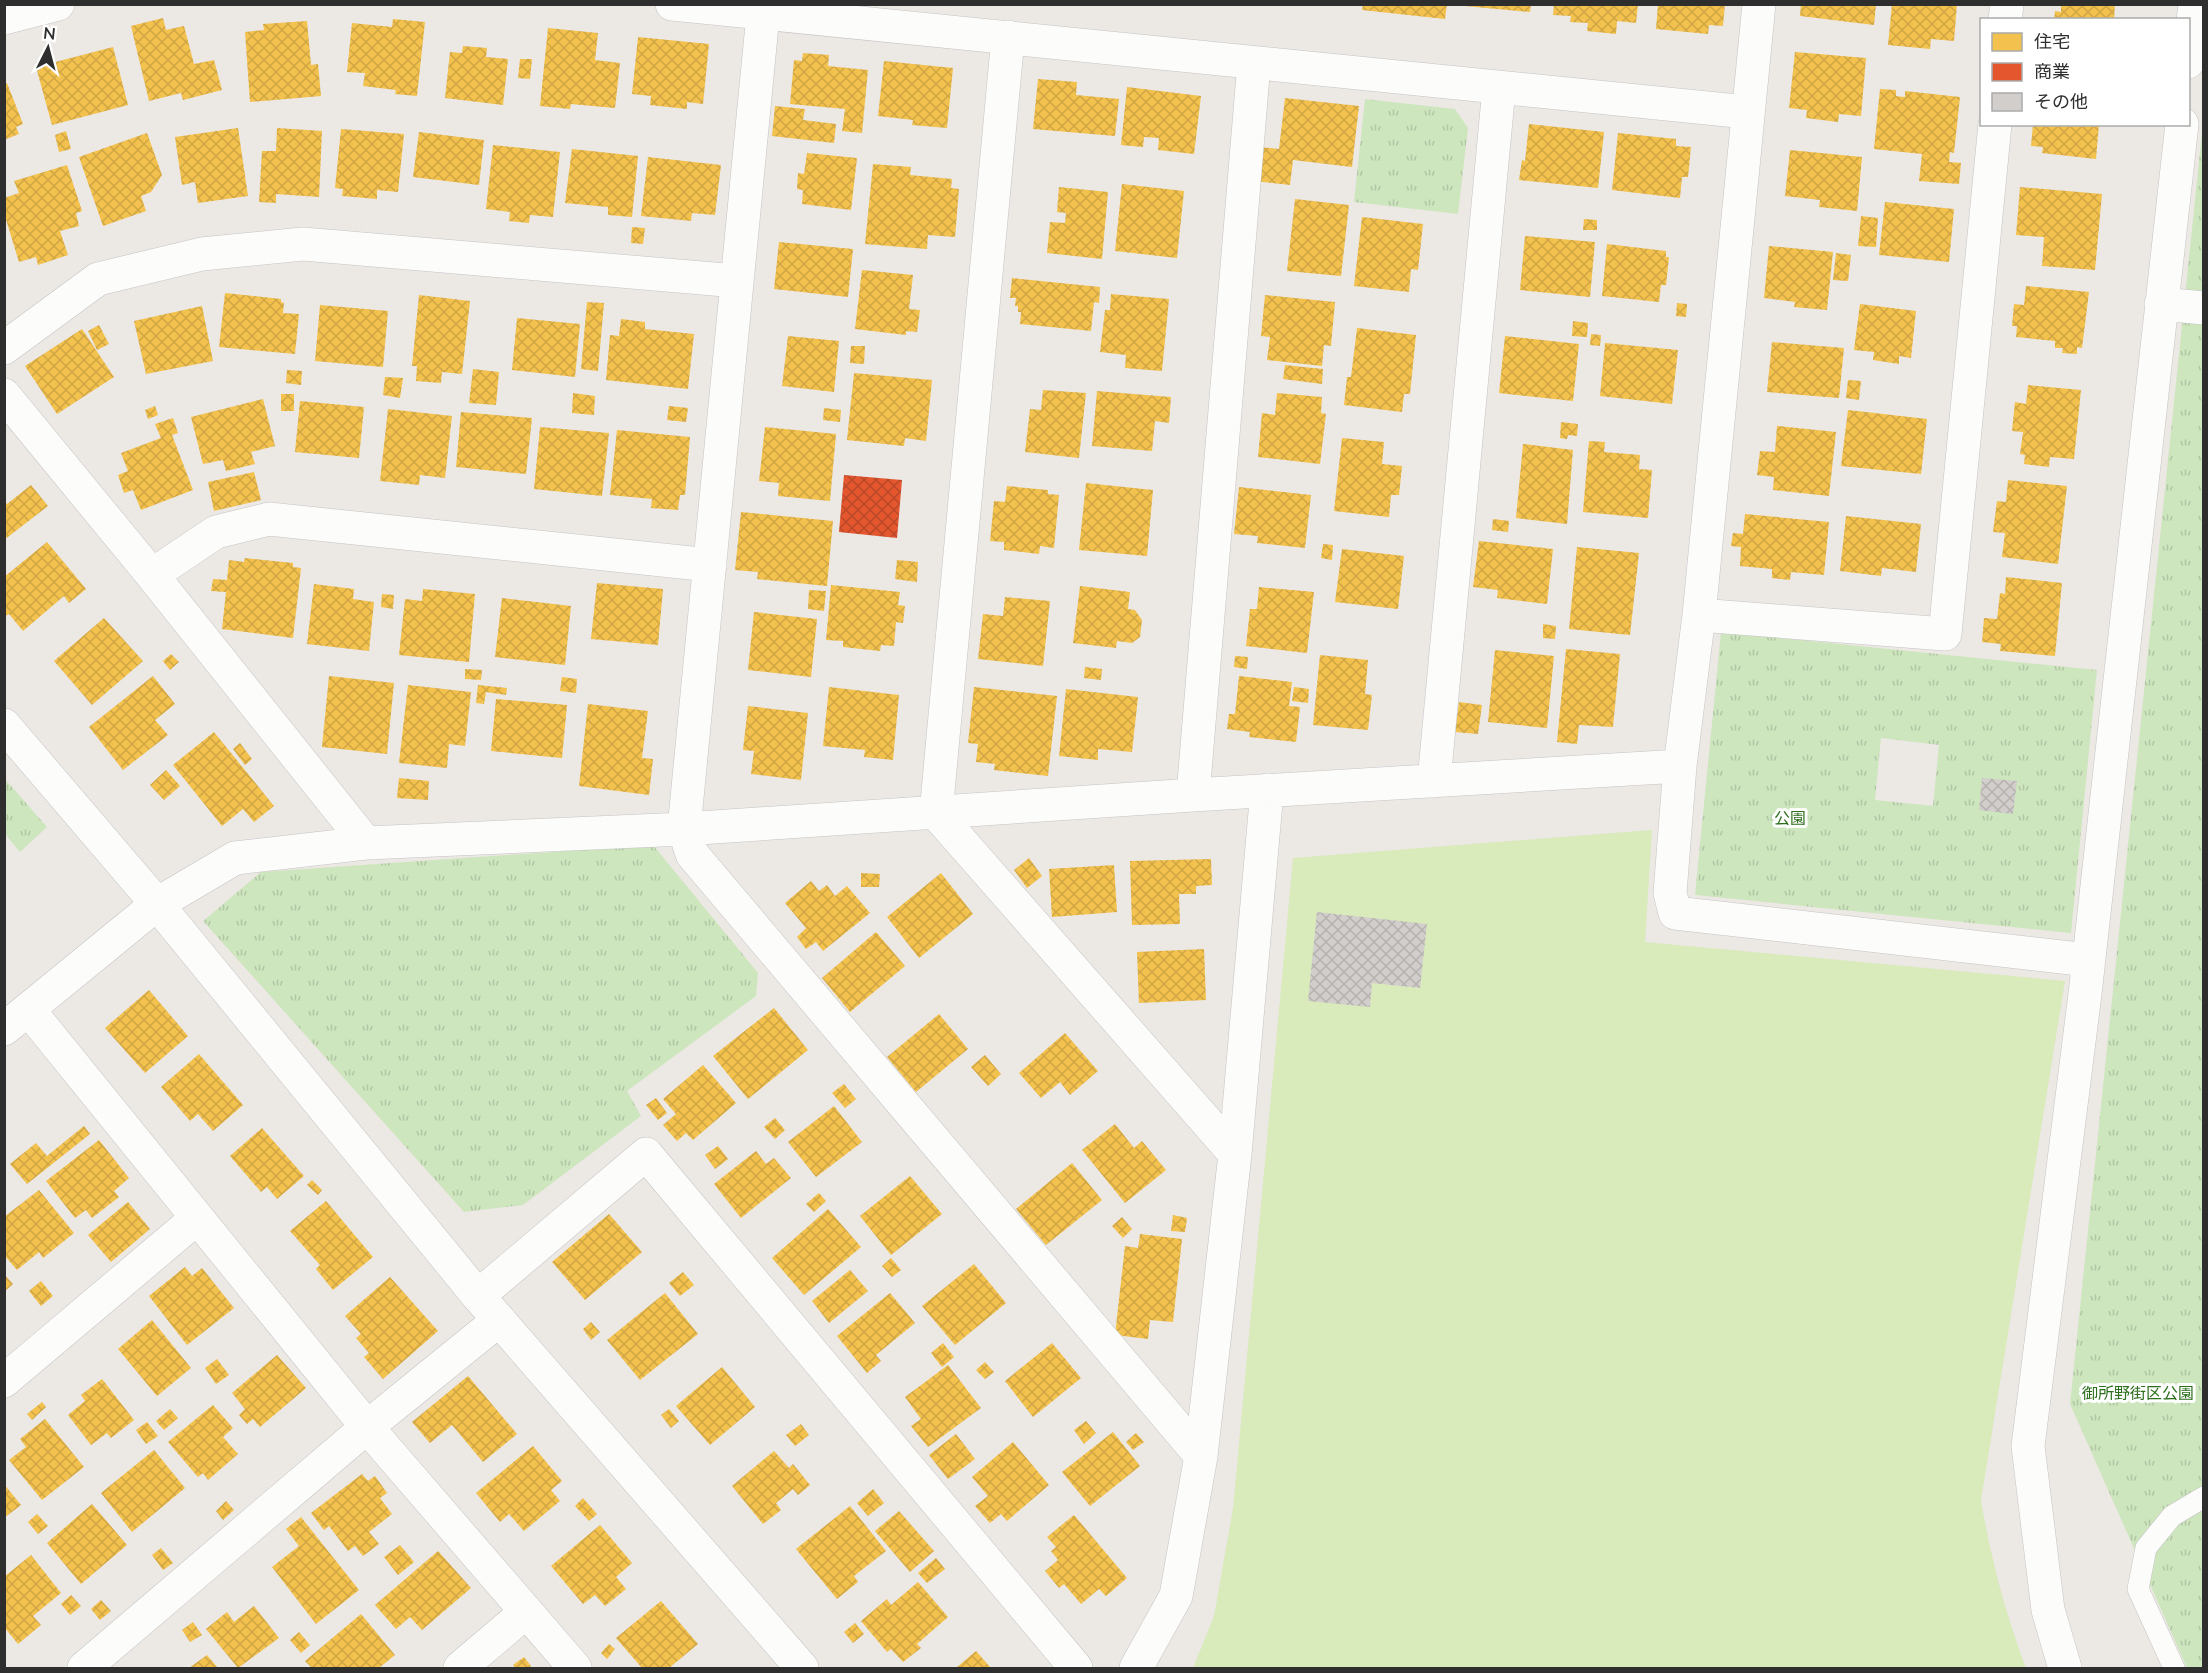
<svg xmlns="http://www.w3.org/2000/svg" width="2208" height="1673" font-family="Lato,'Noto Sans JP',sans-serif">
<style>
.park{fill:url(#park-tufts);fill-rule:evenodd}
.pitch{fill:#d9eabb}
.homes{fill:url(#homes-cross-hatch)}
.shops{fill:url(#shops-cross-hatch)}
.building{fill:url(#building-cross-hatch)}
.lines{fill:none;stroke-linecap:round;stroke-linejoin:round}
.service-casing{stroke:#c5c4c5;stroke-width:22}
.minor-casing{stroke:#c5c4c5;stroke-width:34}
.tertiary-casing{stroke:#c5c4c5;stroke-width:34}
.service{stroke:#fcfcfb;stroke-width:21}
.minor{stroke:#fcfcfb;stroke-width:33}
.tertiary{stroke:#fcfcfb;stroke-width:33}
.labels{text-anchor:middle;stroke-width:6;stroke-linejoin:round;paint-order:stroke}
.park-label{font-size:16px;fill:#2c6e1b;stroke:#fff}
</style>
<defs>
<pattern id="park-tufts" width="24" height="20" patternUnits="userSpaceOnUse" patternTransform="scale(1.5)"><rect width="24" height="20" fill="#cee6be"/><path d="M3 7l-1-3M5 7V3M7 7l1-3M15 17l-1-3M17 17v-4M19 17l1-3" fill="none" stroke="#b1c6a4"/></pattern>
<pattern id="homes-cross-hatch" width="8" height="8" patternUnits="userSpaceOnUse" patternTransform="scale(1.5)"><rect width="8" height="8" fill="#f2c14e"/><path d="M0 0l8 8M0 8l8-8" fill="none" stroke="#d0a644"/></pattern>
<pattern id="shops-cross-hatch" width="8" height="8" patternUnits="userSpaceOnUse" patternTransform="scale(1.5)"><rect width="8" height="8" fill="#e4572e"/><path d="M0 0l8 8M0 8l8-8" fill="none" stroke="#b94828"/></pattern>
<pattern id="building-cross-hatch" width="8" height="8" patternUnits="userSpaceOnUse" patternTransform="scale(1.5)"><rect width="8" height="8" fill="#d1cecb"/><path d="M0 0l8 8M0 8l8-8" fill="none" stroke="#b4b1af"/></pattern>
</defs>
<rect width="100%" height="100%" fill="#ece8e4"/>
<!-- park -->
<path class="park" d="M1365 99 1455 109 1468 128 1458 214 1354 202Z
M2203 123V1668H2187L2070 1404Z
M1721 632 2097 670 2071 933 1695 895ZM1881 738 1939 745 1933 806 1875 800Z
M5 779 47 827 20 852 5 834Z
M653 845 758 973 756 996 627 1091 641 1116 523 1205 464 1212 203 921 261 872Z"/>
<!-- pitch -->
<path class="pitch" d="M1652 830 1645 942 2065 981 1981 1500C1991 1559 2005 1612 2026 1668H1193L1214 1616 1233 1508 1293 858Z"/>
<!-- homes -->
<path class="homes" d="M1363 4H1447L1445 19 1362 10Z
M1465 4H1531L1530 12 1465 6Z
M1554 4H1638L1636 23 1617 21 1616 34 1587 31 1588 23 1570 22 1571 16 1553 15Z
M1658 4H1725L1723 26 1709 25 1708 34 1656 29Z
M1801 4H1876L1874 25 1800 16Z
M1892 4H1957L1954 41 1931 39 1930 49 1888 45Z
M2061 4H2115L2114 20H2054L2055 11 2061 12Z
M163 18 166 30 184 26 194 64 214 60 222 90 183 100 181 93 149 101 131 26Z
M393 19 425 22 417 96 395 94 396 90 363 86 365 73 347 72 352 23 392 27Z
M307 21 311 65 318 64 321 96 250 102 245 32 264 30 263 24Z
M548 28 598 33 595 60 620 63 615 108 571 104 570 109 540 106Z
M638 37 709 44 703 104 687 102V109L650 105 651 96 632 94Z
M463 46 487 48 486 57 508 59 503 105 445 98 450 52 462 53Z
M113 47 128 105 52 125 36 67Z
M1795 52 1866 58 1861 116 1839 114 1838 122 1806 118 1807 110 1789 108Z
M803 53 829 55 828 66 868 70 862 133 842 131 845 109 790 104 794 60 802 61Z
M520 59H532L530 79 518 78Z
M884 61 953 68 947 128 912 125 913 120 878 116Z
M1038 79 1077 82 1076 95 1119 99 1115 136 1033 129Z
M7 83 23 124 16 127 19 134 4 140V85Z
M1127 87 1201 96 1194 154 1158 150 1159 138 1144 137 1143 147 1121 145Z
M1880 89 1896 90V96L1905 97V91L1960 97 1954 153 1950 152 1949 162 1961 163 1959 184 1919 181 1922 154 1874 149Z
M1285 98 1359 106 1352 167 1293 160 1290 185 1254 181 1259 147 1279 149Z
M775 106 805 109 803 120 836 124 834 143 772 136Z
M1529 124 1604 132 1598 188 1519 180 1522 160 1525 161Z
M2033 124H2099L2096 159 2042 153 2043 147 2031 146Z
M238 128 248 196 198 203 195 182 182 185 175 137Z
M277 128 322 131 319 197 276 194V203L259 202 262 151H276Z
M341 129 404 134 398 192 377 190V199L342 196 343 189 335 188Z
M66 131 71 149 59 152 55 135Z
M419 132 484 140 479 185 413 177Z
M147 133 162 175 151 192 141 196 146 211 103 226 79 157Z
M1618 133 1676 139V146L1691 147 1688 177H1682L1680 198 1612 190Z
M493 145 560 152 553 217 530 215 529 223 509 221 510 212 486 209Z
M572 149 638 156 632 217 608 215V207L565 203Z
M1790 150 1862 157 1857 211 1819 207 1820 200 1785 196Z
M807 153 857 158 851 210 802 204 803 190 797 189 798 173 804 174Z
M648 157 721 165 715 215 692 213 691 221 641 216Z
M873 164 911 167 910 175 952 179 951 188 959 189 955 237 928 235 927 249 865 244Z
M67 165 82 211 76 213 79 226 60 231 68 255 38 265 36 257 19 262 4 213V198L19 193 14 181Z
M1122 184 1184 191 1177 258 1115 251Z
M1059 187 1108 192 1102 259 1047 253 1050 222 1065 223 1066 213 1057 212Z
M2020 187 2102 194 2095 270 2042 266 2044 237 2016 235Z
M1295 199 1349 205 1341 276 1287 271Z
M1885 202 1954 209 1949 262 1879 255Z
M1861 216 1878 218 1876 247 1858 246Z
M1362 217 1423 224 1418 270 1411 269 1409 292 1354 286Z
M1584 219 1597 220V230H1583Z
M632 227 645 228 643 244 631 243Z
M1525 236 1595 242 1590 297 1520 290Z
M779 242 853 249 848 297 774 289Z
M1607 244 1666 251V257H1669L1666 285H1661L1659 302 1602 296Z
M1769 246 1833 252 1827 310 1794 307 1795 302 1764 298Z
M1836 253 1851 255 1848 281 1833 280Z
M862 270 913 275 909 309 920 310 917 332 906 331V335L855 329Z
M1012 278 1100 287 1099 303 1094 302 1091 331 1020 324 1021 312H1018V306H1015L1016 298H1010Z
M2026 286 2089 292 2082 348 2077 347V354L2062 353 2063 348H2055V341L2016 337 2017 326H2012L2014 304 2024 305Z
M225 293 281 299V302L284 303 283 313 299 314 295 354 219 347Z
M1111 294 1169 299 1162 371 1125 368 1126 355 1100 352 1105 310H1110Z
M419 295 470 301 462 374 442 372 441 383 416 381 417 366H412Z
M1265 295 1335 302 1331 346 1324 345 1322 366 1267 360 1270 337 1261 336Z
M587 302 604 303 598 371 581 369Z
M1677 303 1687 304 1686 317 1676 316Z
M1860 304 1916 311 1911 358 1899 356V364L1873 360 1874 352 1854 350Z
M320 305 388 311 383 367 315 361Z
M202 306 213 361 146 374 134 321Z
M517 318 580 324 575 377 512 370Z
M621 319 645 322V329L694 334 688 389 606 380 610 335 619 336Z
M1573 321 1588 323 1587 337 1572 336Z
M99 325 109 344 97 350 88 331Z
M1357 328 1416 335 1410 394H1404L1402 412 1344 405 1347 377H1351Z
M82 329 114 377 57 414 25 366Z
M1591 334 1601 335 1600 346 1590 345Z
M788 336 839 341 834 392 782 386Z
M1505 336 1579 344 1573 401 1499 393Z
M1772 342 1844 348 1839 398 1767 392Z
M1605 343 1678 350 1672 404 1600 396Z
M851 346H865L864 364 850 363Z
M1285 365 1323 369 1322 384 1283 379Z
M473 369 499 372 496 405 469 403Z
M287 370 302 371 301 385 286 383Z
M854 373 932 380 926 441 905 438 904 446 847 440Z
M385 377 403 378 400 398 383 395Z
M1848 380 1861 381 1859 400 1846 398Z
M2028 385 2081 390 2074 459 2050 457 2049 467 2024 464 2025 455 2020 454 2023 432 2012 431 2015 402 2026 404Z
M1043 390 1086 393 1079 458 1025 452 1030 409 1041 410Z
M1097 391 1171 397 1169 423 1155 421 1152 451 1092 446Z
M573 393 595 396 594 415 572 413Z
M1277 393 1322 397 1321 413 1326 414 1320 464 1258 457 1262 413 1275 415Z
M281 394H294V411H281Z
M263 399 275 446 251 452 255 464 226 471 223 460 203 464 191 417Z
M300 401 364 407 359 458 295 452Z
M155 406 158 415 148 419 145 410Z
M669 406 688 408 686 422 667 420Z
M824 408 841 410 840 422 823 420Z
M388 409 452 416 445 478 420 475 419 485 380 481Z
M1848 410 1927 419 1921 474 1841 466Z
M461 412 532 418 526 474 456 467Z
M173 418 178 433 172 435 193 490 141 510 133 490 124 493 118 475 128 471 121 453 161 438 155 424Z
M1561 422 1578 424 1577 436 1568 435 1567 439 1560 438Z
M1777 426 1836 432 1829 496 1773 490 1774 477 1757 475 1760 451 1775 452Z
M540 427 609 433 602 496 534 489Z
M765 427 836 434 830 501 778 496 779 483 759 481Z
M617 430 690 437 685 495H680L678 510 651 508 652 499 610 495Z
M1342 438 1384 442 1382 464 1402 466 1399 495H1391L1389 517 1334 511Z
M1589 441 1605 442 1604 452 1640 455 1639 469 1652 470 1648 518 1583 512Z
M1523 444 1573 450 1567 524 1516 518Z
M254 472 261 500 214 511 208 482Z
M2008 480 2067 486 2058 564 2002 557 2005 533 1993 532 1997 501 2006 502Z
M1086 483 1153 490 1147 556 1079 550Z
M31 485 48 506 4 540V501L7 504Z
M1007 486 1048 490V494L1059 495 1054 548 1040 546 1039 554 1004 550V542L990 541 994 501 1005 502Z
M1239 487 1311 495 1305 548 1257 543 1258 536 1234 534Z
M741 512 833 521 827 586 757 579 758 572 735 570Z
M1745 514 1829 522 1824 575 1791 572 1790 580 1772 578V569L1740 566 1741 547 1731 546 1733 533 1743 534Z
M1846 516 1921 524 1916 572 1882 568 1881 576 1840 571Z
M1493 519 1509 521 1508 532 1492 530Z
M1479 541 1553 549 1547 604 1497 598 1498 590 1473 587Z
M47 542 86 589 69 603 64 596 23 631 9 614 4 617V577Z
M1323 544 1333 545 1332 560 1321 558Z
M1577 547 1639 553 1630 635 1569 629Z
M1342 549 1404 556 1398 609 1335 602Z
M245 558 293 563V567L301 568 293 638 222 629 226 592 211 591 213 579 227 580 229 560 244 562Z
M897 560 918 562 917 582 895 579Z
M2006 577 2062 583 2055 656 2000 651 2001 644 1982 642 1984 618 1997 619 2000 593 2005 594Z
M597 583 663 589 658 645 591 639Z
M314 584 354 589 353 599 374 602 369 651 307 644Z
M831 585 900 592 898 605 905 606 903 623 896 622 894 646 881 645 880 651 843 647V641L826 640Z
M1080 586 1130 592 1128 609 1135 610 1142 620 1140 637 1132 643 1117 641 1116 648 1073 643Z
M1259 587 1314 592 1307 653 1246 646 1250 609H1257Z
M423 589 475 594 469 662 399 655 405 599 422 601Z
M809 590 826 591 824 611 808 609Z
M382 594 394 595 393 609 381 607Z
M1005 597 1050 601 1043 666 978 659 983 614 1003 616Z
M502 598 571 606 565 665 495 657Z
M754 612 817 619 811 677 748 670Z
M104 618 143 661 92 705 54 661Z
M1543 624 1556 626 1555 639 1543 638Z
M1566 649 1620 654 1613 727 1579 725 1577 744 1557 742Z
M1495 650 1554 656 1547 728 1488 722Z
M171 654 179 662 170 670 163 661Z
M1320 655 1368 660 1365 694 1372 695 1368 730 1313 725Z
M1235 656 1248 657 1247 669 1234 667Z
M1085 667 1102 669 1101 680 1084 678Z
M465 669 482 670 481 680 465 679Z
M153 676 175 704 155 720 168 735 123 770 89 727Z
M329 676 394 683 387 754 322 747Z
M1239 676 1292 682 1289 706 1300 707 1296 742 1249 737 1250 732 1227 729 1229 714H1235Z
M562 677 577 679 576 693 560 691Z
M408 685 471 692 465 746 449 744 447 768 399 763Z
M478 685 507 688 506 695 486 692 484 704 476 703Z
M829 687 899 695 893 760 864 757 865 750 823 746Z
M974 687 1057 696 1048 776 994 770 995 764 976 762 978 744 968 743Z
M1294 687 1309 689 1308 703 1292 701Z
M1066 689 1138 697 1132 752 1098 749V760L1059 756Z
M496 699 567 705 562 758 491 751Z
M1459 702 1482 705 1478 734 1455 732Z
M588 704 648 711 642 758 653 759 649 795 579 786Z
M748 706 808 713 801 780 751 774 754 751 743 750Z
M214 732 274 806 254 822 243 809 222 826 173 765Z
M240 743 252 759 245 765 233 749Z
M166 770 180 786 164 800 150 785Z
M399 778 429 781 428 800 397 798Z
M1029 858 1042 876 1027 888 1014 870Z
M1211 859 1212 885 1196 886V894H1179L1180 924 1132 925 1130 861Z
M1114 865 1117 912 1052 917 1049 869Z
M861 873 880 874 879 887H861Z
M941 873 973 914 919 958 887 917Z
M811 881 819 891 827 885 835 896 847 886 870 913 823 951 816 942 806 949 797 937 806 928 785 903Z
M876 932 905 966 850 1012 822 978Z
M1204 949 1206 1000 1139 1003 1137 952Z
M149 990 188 1036 145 1073 105 1028Z
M774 1008 808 1050 748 1099 713 1056Z
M939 1014 968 1049 916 1092 887 1057Z
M1065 1033 1098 1071 1070 1095 1060 1082 1041 1098 1019 1073Z
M199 1054 243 1105 213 1131 198 1114 190 1121 161 1087Z
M985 1055 1001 1074 988 1086 971 1067Z
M703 1065 736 1103 693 1140 686 1133 677 1141 663 1125 676 1114 663 1099Z
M844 1084 856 1099 845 1108 832 1093Z
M656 1098 667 1113 658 1120 646 1105Z
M834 1106 862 1142 816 1177 788 1142Z
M775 1118 785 1130 775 1139 764 1127Z
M1115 1124 1134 1148 1142 1141 1166 1170 1125 1203 1082 1150Z
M84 1126 90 1134 27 1184 10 1164 36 1143 47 1156Z
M262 1128 304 1176 277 1199 267 1187 261 1192 230 1156Z
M99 1140 129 1178 114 1191 119 1197 92 1218 86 1210 75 1218 46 1181Z
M718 1146 728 1159 715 1169 705 1155Z
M756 1151 766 1164 774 1158 791 1178 741 1218 714 1184Z
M1072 1163 1102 1200 1046 1245 1016 1209Z
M910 1176 942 1214 891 1255 860 1216Z
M312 1180 322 1190 318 1195 307 1185Z
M39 1190 74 1233 43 1258 39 1252 17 1270 4 1255V1217Z
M819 1193 826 1201 814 1212 806 1204Z
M326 1201 373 1257 333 1290 316 1269 320 1265 290 1231Z
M128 1202 150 1229 111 1262 88 1235Z
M828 1209 861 1247 804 1295 772 1258Z
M609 1214 642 1252 585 1300 552 1262Z
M1173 1215 1187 1218 1185 1232 1171 1231Z
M1122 1217 1132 1229 1123 1238 1112 1226Z
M1140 1234 1182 1239 1173 1322 1150 1320 1148 1339 1115 1335 1125 1246 1138 1248Z
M891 1258 901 1270 892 1277 882 1266Z
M974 1264 1006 1303 955 1345 922 1306Z
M185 1267 192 1276 202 1268 234 1308 187 1345 149 1296Z
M850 1270 868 1291 829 1323 812 1301Z
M683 1272 694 1285 680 1296 669 1283Z
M4 1274 13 1284 4 1292Z
M390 1277 438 1331 383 1379 364 1357 369 1353 356 1338 361 1334 345 1316Z
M41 1281 53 1296 41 1306 29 1291Z
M665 1293 698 1334 640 1380 607 1340Z
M890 1293 915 1323 876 1355 881 1361 867 1373 837 1336Z
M152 1320 191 1368 157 1396 118 1349Z
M591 1322 600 1332 591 1340 583 1329Z
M943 1343 954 1357 942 1367 931 1353Z
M1052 1343 1081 1378 1033 1417 1005 1381Z
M277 1355 306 1388 260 1427 253 1419 247 1424 239 1415 245 1409 232 1393Z
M217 1359 229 1375 216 1384 205 1368Z
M985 1362 994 1372 985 1379 976 1370Z
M948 1365 981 1408 928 1447 911 1426 921 1419 905 1397Z
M722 1367 755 1407 710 1445 676 1406Z
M468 1376 517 1434 483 1462 452 1425 430 1443 412 1422Z
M102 1379 134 1420 111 1438 107 1433 91 1445 68 1415 85 1401 81 1395Z
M42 1402 46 1407 32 1420 27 1414Z
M213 1405 233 1428 223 1437 238 1454 208 1480 203 1473 198 1477 168 1442Z
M170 1409 178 1418 164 1430 156 1421Z
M669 1409 679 1421 671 1428 661 1415Z
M45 1419 84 1467 42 1500 9 1460 26 1447 20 1439Z
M1086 1421 1096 1433 1084 1444 1074 1430Z
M147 1422 158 1436 146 1444 136 1430Z
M801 1424 809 1435 795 1446 786 1435Z
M1113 1432 1140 1466 1090 1506 1062 1472Z
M1136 1433 1144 1442 1133 1450 1126 1442Z
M956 1434 975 1459 948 1479 929 1455Z
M1013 1442 1049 1485 1007 1521 1001 1514 990 1523 975 1506 988 1496 972 1477Z
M533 1446 562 1481 551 1490 560 1501 524 1531 509 1514 500 1522 476 1493Z
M154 1450 185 1488 132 1532 101 1493Z
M774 1451 789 1468 793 1464 810 1485 798 1495 793 1489 776 1503 781 1510 763 1524 732 1486Z
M362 1474 368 1481 375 1476 387 1493 380 1498 392 1514 369 1532 379 1544 363 1556 355 1546 348 1551 329 1526 324 1530 311 1513Z
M4 1484 21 1505 4 1518Z
M873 1489 884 1503 868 1516 857 1503Z
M583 1498 597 1514 589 1521 575 1506Z
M226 1501 234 1510 223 1520 216 1511Z
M92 1504 127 1545 81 1584 47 1543Z
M850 1506 886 1551 854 1576 858 1582 837 1599 796 1549Z
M899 1511 934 1551 910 1572 875 1531Z
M37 1514 48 1526 38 1534 28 1522Z
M1074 1515 1127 1578 1106 1596 1099 1589 1081 1604 1064 1584 1059 1588 1045 1571 1058 1560 1051 1551 1056 1547 1047 1537Z
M301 1517 359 1590 316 1624 272 1567 299 1546 286 1529Z
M600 1525 632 1563 616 1577 626 1589 605 1606 595 1595 583 1604 551 1566Z
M400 1545 414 1562 398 1575 384 1557Z
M161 1548 173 1563 163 1570 152 1555Z
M438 1551 471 1588 422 1630 410 1617 396 1629 375 1605Z
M31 1555 61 1593 33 1616 41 1625 18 1644 4 1627V1577Z
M936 1558 945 1569 927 1583 918 1573Z
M918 1582 948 1617 917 1644 921 1648 903 1662 891 1649 887 1652 861 1621 887 1599 891 1605Z
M71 1595 81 1606 70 1615 61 1604Z
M101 1600 111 1611 100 1620 91 1609Z
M661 1601 698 1644 669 1668H642L616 1638Z
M254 1606 279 1638 238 1668 206 1629 227 1612 234 1622Z
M361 1614 395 1655 379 1668H312L305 1661Z
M193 1622 202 1635 190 1642 182 1630Z
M855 1623 864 1634 853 1643 844 1632Z
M299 1632 310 1645 301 1653 290 1640Z
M609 1644 615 1649 607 1659 601 1653Z
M976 1651 991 1668H956Z
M207 1655 218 1668H189Z
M524 1657 531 1666 529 1668H516L513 1665Z"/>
<!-- shops -->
<path class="shops" d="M844 475 902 480 897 538 839 532Z"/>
<!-- building -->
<path class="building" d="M1982 778 2017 781 2013 814 1979 810Z
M1317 912 1427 924 1420 988 1372 983 1370 1007 1308 1001Z"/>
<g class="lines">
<!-- service casing -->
<g class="service-casing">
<path id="service" d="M2174 1668 2138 1589 2146 1548 2172 1516 2204 1497"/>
</g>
<!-- minor casing -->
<g class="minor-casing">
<path id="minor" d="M672 4 1747 112
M764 4 684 829 692 854 1201 1456
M1759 4 1699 615 1680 766 1670 893 1675 913 2088 960
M4 18 58 4
M2005 20 2007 4
M1008 37 936 813 1235 1154
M2188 62 2195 4
M2161 304 2204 308
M4 348 98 279 202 254 303 244 737 281
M4 395 152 575 366 843
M152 575 216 532 269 519 710 565
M1699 615 1945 634 1995 124
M1434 781 1499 88
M1193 795 1254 63
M28 1009 367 1427 575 1668
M4 1029 157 904 235 858 366 843 684 829 1193 795 1680 766
M478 1296 646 1154 1076 1668
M4 1381 197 1218
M84 1668 367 1427 499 1320
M460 1668 526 1612
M1136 1668 1176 1596 1201 1456 1235 1154 1267 790
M2065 1668 2048 1610 2028 1446 2085 994 2182 124"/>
</g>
<!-- tertiary casing -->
<g class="tertiary-casing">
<path id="tertiary" d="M4 725 157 904 478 1296 802 1668"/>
</g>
<!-- service -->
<use href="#service" class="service"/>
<!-- minor -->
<use href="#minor" class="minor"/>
<!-- tertiary -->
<use href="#tertiary" class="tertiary"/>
</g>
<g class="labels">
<!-- park labels -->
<g class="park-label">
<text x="1790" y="824">公園</text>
<text x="2138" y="1399">御所野街区公園</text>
</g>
</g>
<!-- border -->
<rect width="2208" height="1673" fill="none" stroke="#2e2e2e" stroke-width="12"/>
<!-- legend -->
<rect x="1980" y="18" width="210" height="108" fill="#ffffff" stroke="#ababab" stroke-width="1.5"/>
<rect x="1992" y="33" width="30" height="18" fill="#f2c14e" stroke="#ababab" stroke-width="1.5"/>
<text x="2034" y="48" font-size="18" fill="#2e2e2e">住宅</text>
<rect x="1992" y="63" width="30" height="18" fill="#e4572e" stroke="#ababab" stroke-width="1.5"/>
<text x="2034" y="78" font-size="18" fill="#2e2e2e">商業</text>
<rect x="1992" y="93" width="30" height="18" fill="#d1cecb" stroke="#ababab" stroke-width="1.5"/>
<text x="2034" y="108" font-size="18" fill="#2e2e2e">その他</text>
<!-- north arrow -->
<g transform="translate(48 48) rotate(6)" stroke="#ffffff" stroke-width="4.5" paint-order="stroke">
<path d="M0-4.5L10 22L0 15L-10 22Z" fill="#2e2e2e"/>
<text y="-9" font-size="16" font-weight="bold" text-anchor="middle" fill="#2e2e2e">N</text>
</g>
</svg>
